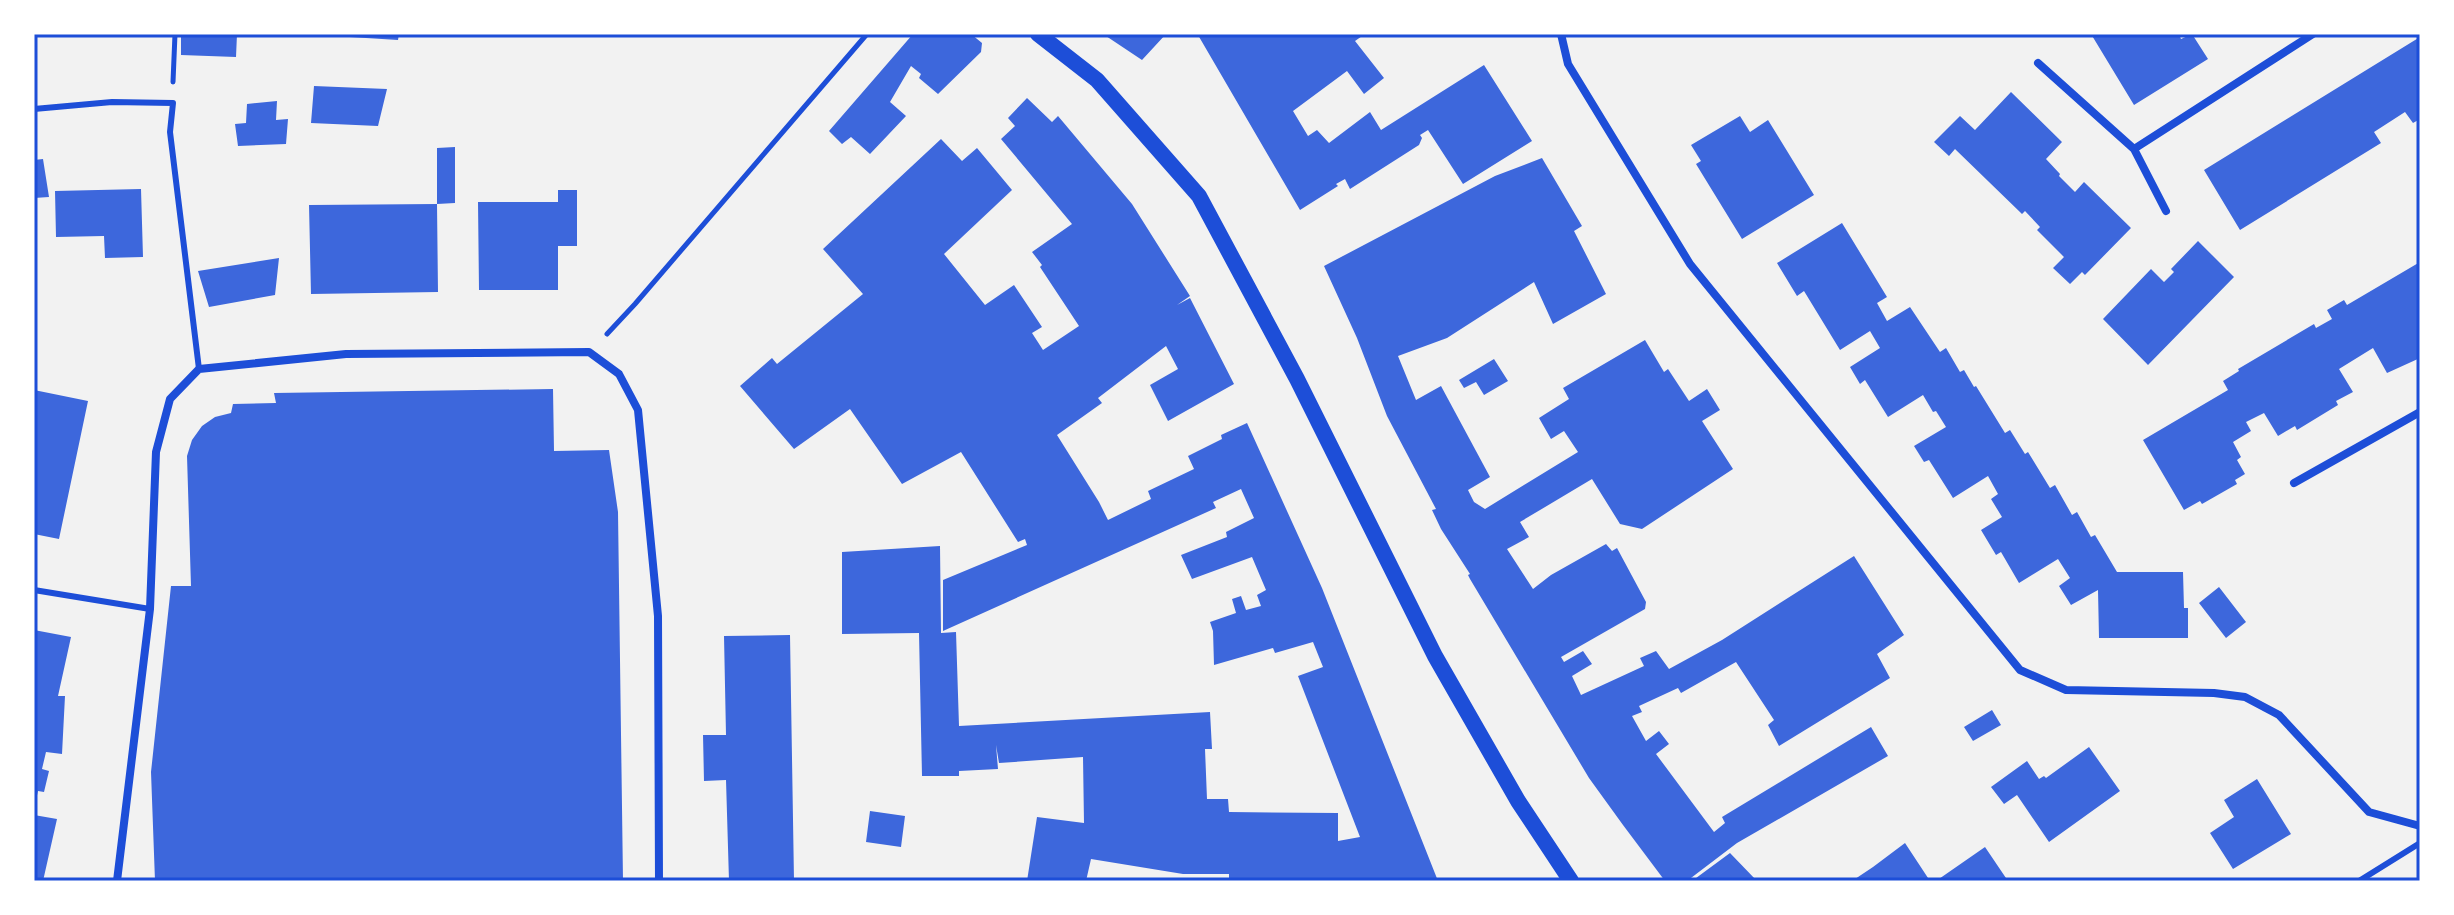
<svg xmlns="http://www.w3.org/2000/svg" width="2454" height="915" font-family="Commissioner,sans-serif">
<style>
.building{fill:#3d67dc}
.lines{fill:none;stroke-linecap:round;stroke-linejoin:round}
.path{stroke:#1d4ed8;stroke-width:5}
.service{stroke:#1d4ed8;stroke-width:6}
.minor{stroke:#1d4ed8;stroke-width:8}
.secondary{stroke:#1d4ed8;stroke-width:16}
.neatline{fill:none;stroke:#1d4ed8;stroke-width:3}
</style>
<rect width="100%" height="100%" fill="#f2f2f2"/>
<!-- building -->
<path class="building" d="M181 34H237L236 57 181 55Z
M334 34H399L398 40 334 36Z
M913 34H971L982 43 981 52 938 94 919 78 921 74 911 66 890 102 906 116 870 154 851 137 842 144 829 131Z
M1103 34H1166L1142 60Z
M1199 34H1365L1355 41 1384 78 1364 94 1347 71 1293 111 1308 136 1317 130 1329 143 1370 112 1381 130 1484 65 1532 141 1463 184 1428 130 1420 135 1422 138 1419 145 1350 189 1345 179 1336 184 1338 186 1300 210 1198 35Z
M2091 34H2179L2181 39 2192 34 2208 59 2134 105Z
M2420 37V119L2413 123 2405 112 2374 132 2381 143 2240 230 2204 170Z
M314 86 387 89 378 126 311 123Z
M2011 92 2062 142 2046 159 2060 174 2059 176 2075 192 2084 182 2131 228 2085 275 2082 272 2070 284 2053 268 2064 257 2037 230 2040 227 2025 211 2022 214 1955 149 1949 156 1934 142 1960 116 1975 130Z
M1027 98 1052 122 1058 116 1132 204 1190 296 1177 305 1190 298 1234 384 1168 421 1150 385 1178 369 1166 346 1098 398 1102 403 1057 435 1099 502 1108 520 1151 499 1148 491 1194 469 1188 456 1222 439 1221 435 1247 423 1322 588 1438 881H1229V874H1183L1091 859 1086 881H1027L1037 817 1084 823 1083 757 999 763 996 745 998 769 959 771V776H922L919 633 842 634V552L940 546 941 633 956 632 959 726 1210 712 1212 749H1205L1207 799H1228L1229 812 1338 813V841L1360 837 1298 676 1323 667 1313 642 1275 653 1273 648 1214 665 1213 631 1210 622 1236 613 1232 599 1241 596 1246 610 1261 606 1257 595 1266 590 1252 557 1192 579 1181 555 1227 537 1226 532 1254 518 1241 489 1213 502 1216 508 943 631V580L1027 545 1025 539 1018 542 961 452 902 484 850 409 794 449 740 386 772 358 777 364 863 294 823 249 941 139 962 161 977 148 1012 190 944 254 985 305 1014 285 1042 327 1032 333 1043 350 1079 326 1040 267 1042 265 1032 252 1072 224 1001 139 1015 126 1008 118Z
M277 101 276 120 288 119 286 144 238 146 235 124 246 123 247 104Z
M1740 116 1750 132 1768 120 1814 195 1742 239 1696 164 1701 161 1691 145Z
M455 147V203L437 204V148Z
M1542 158 1582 226 1574 231 1606 294 1553 324 1534 282 1447 338 1398 356 1416 400 1441 386 1490 477 1468 490 1474 502 1485 509 1578 452 1564 431 1551 439 1539 418 1569 399 1563 388 1645 340 1664 372 1668 369 1689 401 1707 389 1720 410 1702 421 1733 469 1642 529 1620 524 1592 479 1520 522 1529 537 1507 549 1533 589 1551 575 1606 544 1612 551 1617 548 1646 602 1645 609 1561 657 1564 662 1583 651 1592 664 1572 676 1581 695 1644 666 1640 658 1656 651 1669 669 1722 640 1854 556 1904 635 1877 654 1890 678 1779 746 1768 725 1774 720 1736 662 1681 693 1678 688 1639 706 1642 712 1632 716 1646 741 1659 731 1669 744 1656 754 1714 832 1725 823 1722 817 1871 727 1888 756 1737 843 1687 881H1665L1623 825 1589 778 1470 579 1468 575 1470 574 1441 529 1432 510 1436 509 1387 416 1357 338 1324 266 1495 176Z
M43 159 49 197 34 198V160Z
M141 189 143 257 105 258 104 236 56 237 55 191Z
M558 190H577V246H558V290H479L478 202H558Z
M437 204 438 292 311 294 309 205Z
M1842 223 1887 297 1877 303 1887 321 1910 307 1940 352 1946 348 1960 372 1964 370 1974 387 1976 386 2005 433 2010 430 2025 454 2028 452 2050 488 2055 485 2072 515 2077 512 2091 537 2095 535 2117 572H2183L2184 608H2188V638H2099L2098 590 2071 605 2059 586 2070 578 2058 559 2019 583 2001 552 1996 555 1981 530 2002 517 1991 499 1998 494 1988 476 1953 498 1929 460 1924 462 1914 446 1946 427 1936 411 1933 412 1923 395 1888 417 1865 380 1860 384 1850 367 1880 348 1870 331 1840 350 1804 291 1797 296 1777 263Z
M2198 241 2234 277 2148 365 2103 319 2151 269 2164 282 2174 272 2171 269Z
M279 258 275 295 209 307 198 271Z
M2420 262V358L2387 373 2373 348 2339 369 2353 392 2336 401 2338 405 2297 430 2295 426 2278 436 2264 413 2246 422 2251 431 2233 442 2241 457 2237 460 2245 474 2235 480 2237 484 2202 504 2200 501 2184 510 2143 440 2228 390 2223 381 2239 371 2238 369 2314 324 2316 328 2332 319 2327 310 2344 300 2347 305Z
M1494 359 1508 381 1484 395 1476 382 1464 388 1459 380Z
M553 389 554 451 609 450 618 512 623 881H155L151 772 171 586H191L187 456 192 440 202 426 215 417 231 413 233 404 276 403 274 393Z
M34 390 88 401 59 539 34 534Z
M2219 587 2246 622 2226 638 2199 603Z
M34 630 71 637 58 696H65L62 754 46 752 42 769 49 771 44 792 38 791 35 804Z
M790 635 794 881H729L726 780 704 781 703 735H726L724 636Z
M1992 710 2001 725 1973 741 1964 727Z
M2089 747 2120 791 2049 842 2017 795 2004 804 1991 787 2027 761 2039 779 2044 776 2046 778Z
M2257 779 2291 834 2233 869 2210 833 2234 817 2224 800Z
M870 811 905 816 901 847 866 842Z
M34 815 57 819 43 881H34Z
M1905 843 1930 881H1852L1873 867Z
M1985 847 2008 881H1936Z
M1730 853 1757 881H1692Z"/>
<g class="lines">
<!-- path -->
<path class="path" d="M173 82 175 34
M607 334 635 304 867 34"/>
<!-- service -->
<path class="service" d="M34 109 112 102 173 103 170 132 199 369
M34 590 150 609
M2359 881 2420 843"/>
<!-- minor -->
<path class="minor" d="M1561 34 1568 64 1690 264 2020 670 2066 690 2214 693 2245 697 2279 715 2369 812 2420 826
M2038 63 2134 149 2313 34
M2134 149 2166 211
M2294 483 2420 412
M117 881 150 609 156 452 170 399 199 369 346 354 589 352 619 374 638 410 658 616 659 881"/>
<!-- secondary -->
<path class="secondary" d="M1038 34 1097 80 1199 196 1297 379 1435 656 1518 801 1571 881"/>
</g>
<!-- border -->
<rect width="2454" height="915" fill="none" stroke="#ffffff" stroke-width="72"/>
<rect x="36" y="36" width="2382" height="843" class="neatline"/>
</svg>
